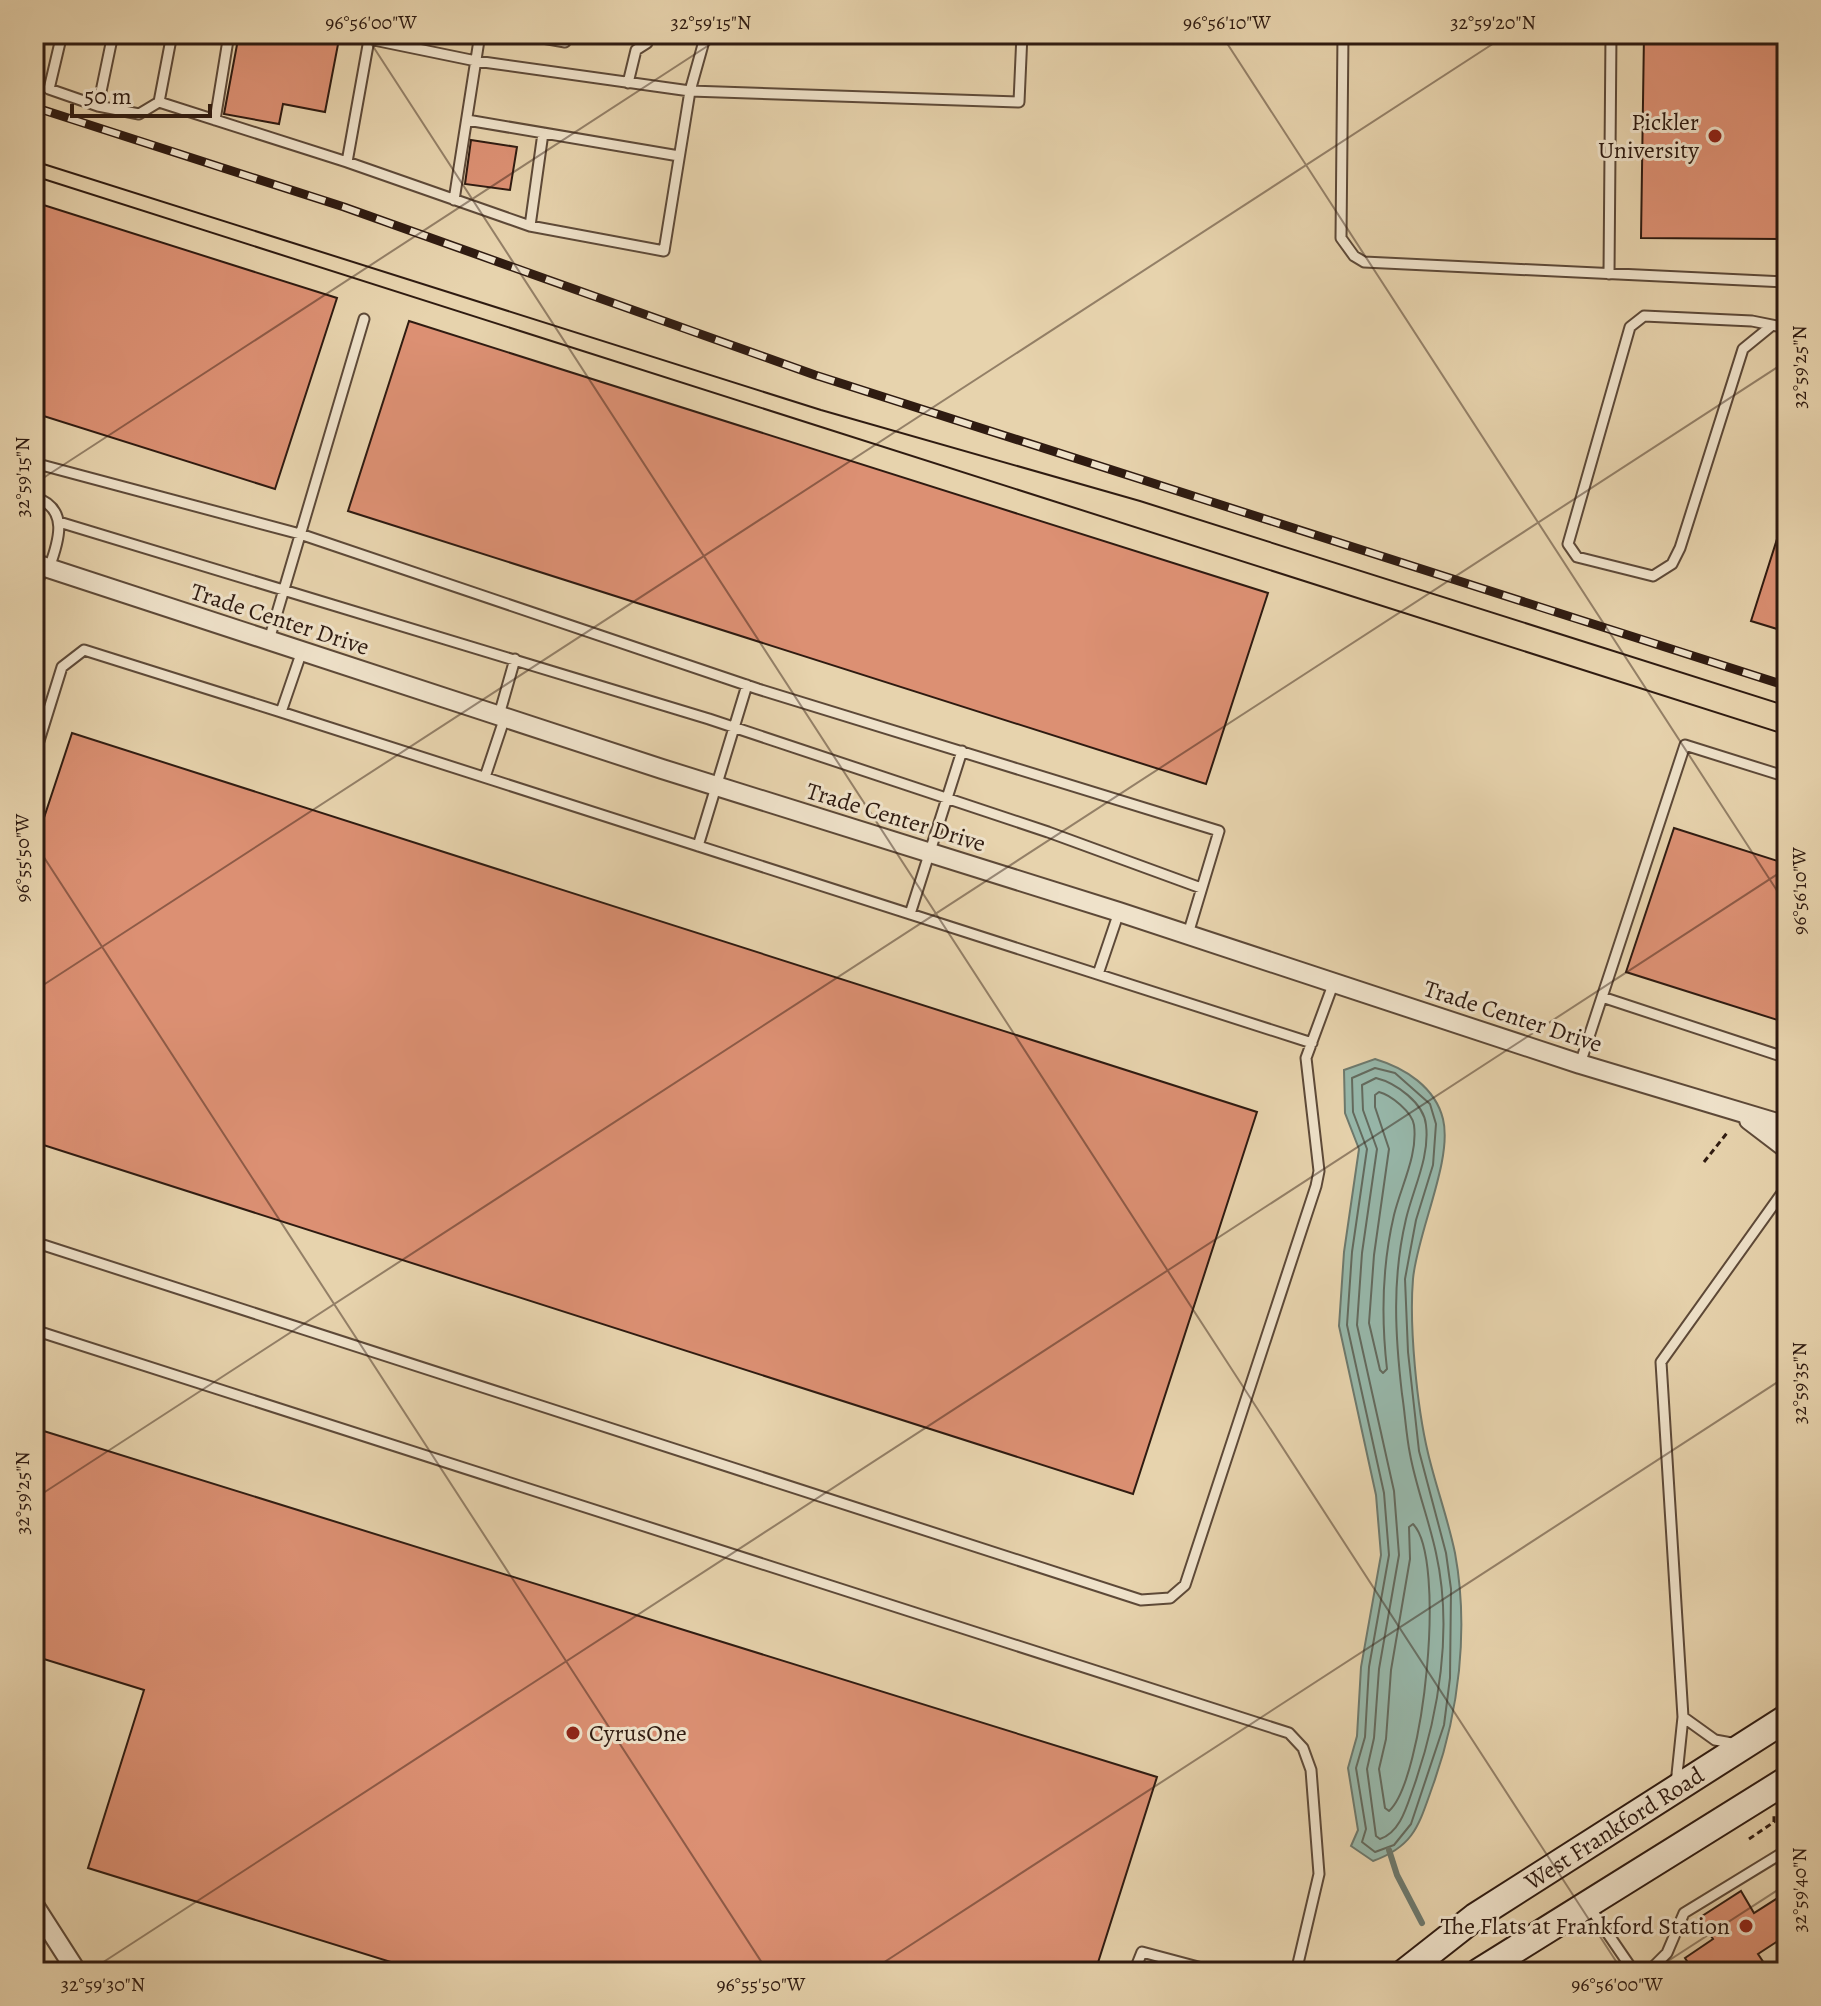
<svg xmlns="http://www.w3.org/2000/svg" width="1821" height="2006" font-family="Alegreya,serif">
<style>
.water{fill:#97b8ab;stroke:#6d796d;stroke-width:2}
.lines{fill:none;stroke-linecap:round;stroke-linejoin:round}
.shore{stroke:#636a5e;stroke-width:2}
.stream{stroke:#6d796d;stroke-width:6}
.building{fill:#dc9073;stroke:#2f1b11;stroke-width:2}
.lane-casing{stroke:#5d4938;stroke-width:13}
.street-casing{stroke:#5d4938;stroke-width:22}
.secondary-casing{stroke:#2f1b11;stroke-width:30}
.path{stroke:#2f1b11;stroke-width:3;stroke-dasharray:6 4;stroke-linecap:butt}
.lane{stroke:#efe2ca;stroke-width:9}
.street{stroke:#efe2ca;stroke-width:18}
.secondary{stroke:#efe2ca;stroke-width:26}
.tram{stroke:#2f1b11;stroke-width:2}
.rail-casing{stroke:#2f1b11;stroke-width:9}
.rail{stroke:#efe2ca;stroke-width:6;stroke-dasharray:18;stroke-linecap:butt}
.ticks{fill:none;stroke:#2f1b11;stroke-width:2;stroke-opacity:0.45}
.poi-dot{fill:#8f2418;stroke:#efe2ca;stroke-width:3}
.labels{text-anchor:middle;stroke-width:6;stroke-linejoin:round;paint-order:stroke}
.poi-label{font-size:24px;fill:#2f1b11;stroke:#efe2ca;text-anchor:end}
.street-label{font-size:24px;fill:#2f1b11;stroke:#efe2ca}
.neatline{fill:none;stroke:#2f1b11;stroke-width:3}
.ticks-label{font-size:20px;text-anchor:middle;fill:#2f1b11}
</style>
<rect width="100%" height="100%" fill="#e7d3ad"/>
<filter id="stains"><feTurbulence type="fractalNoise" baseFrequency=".0025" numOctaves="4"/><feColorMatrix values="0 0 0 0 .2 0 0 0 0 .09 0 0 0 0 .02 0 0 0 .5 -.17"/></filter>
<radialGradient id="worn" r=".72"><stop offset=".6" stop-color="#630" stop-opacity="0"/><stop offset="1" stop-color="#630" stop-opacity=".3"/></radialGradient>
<!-- water -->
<path class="water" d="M1375 1059C1405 1068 1435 1087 1443 1119 1453 1160 1417 1233 1413 1279 1409 1326 1417 1407 1428 1453 1436 1487 1448 1519 1455 1553 1469 1629 1459 1713 1433 1785 1419 1824 1415 1846 1373 1861L1351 1846 1358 1830 1348 1768 1357 1736 1361 1667 1381 1555 1376 1495 1339 1326 1344 1252 1359 1149 1345 1113 1344 1070Z"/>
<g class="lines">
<!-- shore -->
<path class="shore" d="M1375 1068 1395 1073 1430 1104 1436 1124 1433 1165 1416 1220 1405 1279 1408 1352 1419 1451 1446 1553 1451 1589 1450 1678 1444 1725 1411 1824 1394 1845 1375 1852 1362 1842 1366 1829 1356 1768 1365 1737 1369 1667 1389 1555 1384 1493 1347 1325 1352 1252 1367 1149 1353 1112 1352 1078Z
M1376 1078C1396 1083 1424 1103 1426 1125 1430 1157 1413 1189 1406 1219 1392 1278 1395 1334 1402 1394 1405 1413 1406 1434 1410 1454 1416 1487 1429 1520 1436 1553 1453 1629 1439 1714 1414 1786 1407 1805 1401 1832 1380 1839L1376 1836 1367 1769 1374 1738 1379 1669 1399 1555 1394 1491 1357 1325 1362 1253 1377 1149 1363 1110 1362 1085Z
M1379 1092C1391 1095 1412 1112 1414 1125 1418 1155 1401 1186 1394 1215 1382 1266 1381 1317 1387 1369L1383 1373 1380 1370 1369 1323 1374 1255 1389 1149 1375 1107V1095Z
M1413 1524C1447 1558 1424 1780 1389 1811L1385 1808 1379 1769 1386 1739 1391 1670 1410 1559 1409 1527Z"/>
<!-- stream -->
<path class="stream" d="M1389 1850 1397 1875 1422 1923"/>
</g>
<!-- building -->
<path class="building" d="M239 34H340L325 112 283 104 279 124 224 114Z
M1644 34H1787V239L1641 238Z
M471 140 517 147 510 190 465 184Z
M34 202 337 298 275 489 34 413Z
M409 321 1268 593 1206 784 348 511Z
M1784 517 1787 518V632L1751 621Z
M72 733 1257 1112 1133 1494 34 1142V848Z
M1674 828 1787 864V1023L1626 972Z
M34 1428 1157 1777 1095 1972H423L88 1868 144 1690 34 1656Z
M1741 1891 1754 1913 1787 1892V1935L1758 1954 1770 1972H1694L1685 1958 1713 1939 1699 1918Z"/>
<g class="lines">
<!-- lane casing -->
<g class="lane-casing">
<path id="lane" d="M62 34 49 89 98 106 139 114 159 102
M172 34 159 102 347 162 530 226 664 251 690 91 1019 102 1022 34
M520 34 565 42
M1343 34 1341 238 1354 256 1364 262 1787 282
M369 39 476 61 690 91 706 34
M628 83 636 50 647 43
M98 106 113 34
M215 120 229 34
M467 120 679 156
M347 162 370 34
M454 200 480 34
M530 226 543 133
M1609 274 1611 34
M1770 327 1743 349 1680 548 1672 564 1653 576 1577 557 1568 544 1630 327 1644 316 1752 321 1787 328
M34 463 300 534 758 689 1219 831 1188 934
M34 497C70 508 59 541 49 568
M59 522 709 719 1048 832 1201 888
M269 640 364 319
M281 712 1312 1043
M499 715 515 659
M34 757 62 667 84 650 281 712 302 651
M485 777 505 717
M698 846 747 685
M910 914 962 751
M1098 974 1119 912
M1602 997 1685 745 1787 777
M1580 1064 1602 997 1787 1058
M34 1242 1141 1600 1170 1598 1185 1585 1316 1186 1319 1171 1306 1058 1334 982
M34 1330 1289 1733 1303 1748 1311 1770 1319 1874 1296 1972
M1683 1717 1661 1362 1787 1186
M1676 1784 1683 1717 1715 1740 1737 1744
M1589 1906 1632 1969 1641 1972
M1134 1972 1142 1952 1217 1972
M1648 1972 1667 1953 1684 1913 1787 1850"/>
</g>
<!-- street casing -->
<g class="street-casing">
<path id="street" d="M34 579 39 565 662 769 1119 912 1580 1064 1787 1126
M1749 1120 1787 1149
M34 1905 77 1972"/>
</g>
<!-- secondary casing -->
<g class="secondary-casing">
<g id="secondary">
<path id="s1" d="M1405 1972 1475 1917 1787 1718"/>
<path d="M1479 1972 1787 1780"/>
</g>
</g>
<!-- path -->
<path class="path" d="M1704 1162 1727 1133
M1749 1839 1774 1822V1814"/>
<!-- lane -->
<use href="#lane" class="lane"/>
<!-- street -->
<use href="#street" class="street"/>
<!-- secondary -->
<use href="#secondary" class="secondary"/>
<!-- tram -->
<path class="tram" d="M34 161 821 410 1140 501 1787 706
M34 176 1787 735"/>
<!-- rail casing -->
<g class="rail-casing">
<path id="rail" d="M34 107 344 207 815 375 1787 686"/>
</g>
<!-- rail -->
<use href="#rail" class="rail"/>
</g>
<!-- ticks -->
<path class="ticks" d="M365 34 1623 1972M1221 34 1787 906M34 484 726 34M34 842 768 1972M34 991 1508 34M34 1499 1787 361M88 1972 1787 868M869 1972 1787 1376M1651 1972 1787 1884"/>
<!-- markers -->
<g class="poi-dot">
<circle cx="1715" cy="136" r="8"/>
<circle cx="573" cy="1733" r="8"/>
<circle cx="1746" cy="1926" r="8"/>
</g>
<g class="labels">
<!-- poi labels -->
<g class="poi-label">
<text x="1699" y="130">Pickler<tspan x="1699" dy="28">University</tspan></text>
<text x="589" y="1741" text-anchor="start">CyrusOne</text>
<text x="1730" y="1934">The Flats at Frankford Station</text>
</g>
<!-- street labels -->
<g class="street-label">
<text transform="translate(280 619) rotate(18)" y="8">Trade Center Drive</text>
<text transform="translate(896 817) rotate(17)" y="8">Trade Center Drive</text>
<text transform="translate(1513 1016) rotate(18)" y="8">Trade Center Drive</text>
<text dy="8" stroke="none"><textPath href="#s1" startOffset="254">West Frankford Road</textPath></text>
</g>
</g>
<!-- margin -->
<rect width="1821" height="2006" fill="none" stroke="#e7d3ad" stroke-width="88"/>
<!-- scale -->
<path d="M72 104v12h138v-12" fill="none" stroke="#2f1b11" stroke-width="4"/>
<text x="84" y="104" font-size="24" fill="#2f1b11" stroke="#efe2ca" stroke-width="6" paint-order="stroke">50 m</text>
<rect x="44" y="44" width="1733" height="1918" class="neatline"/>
<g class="ticks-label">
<text x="371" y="29">96°56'00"W</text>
<text x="711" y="29">32°59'15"N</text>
<text x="1227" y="29">96°56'10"W</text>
<text x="1493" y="29">32°59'20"N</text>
<text transform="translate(1799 367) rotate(-90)" y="7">32°59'25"N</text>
<text transform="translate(22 477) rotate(-90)" y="7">32°59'15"N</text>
<text transform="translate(22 858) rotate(-90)" y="7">96°55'50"W</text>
<text transform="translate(1799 891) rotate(-90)" y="7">96°56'10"W</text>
<text transform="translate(1799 1383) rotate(-90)" y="7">32°59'35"N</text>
<text transform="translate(22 1493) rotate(-90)" y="7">32°59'25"N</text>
<text transform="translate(1799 1890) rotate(-90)" y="7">32°59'40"N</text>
<text x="103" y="1991">32°59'30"N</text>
<text x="761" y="1991">96°55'50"W</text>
<text x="1617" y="1991">96°56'00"W</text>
</g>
<rect width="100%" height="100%" filter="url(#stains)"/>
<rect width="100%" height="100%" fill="url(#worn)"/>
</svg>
